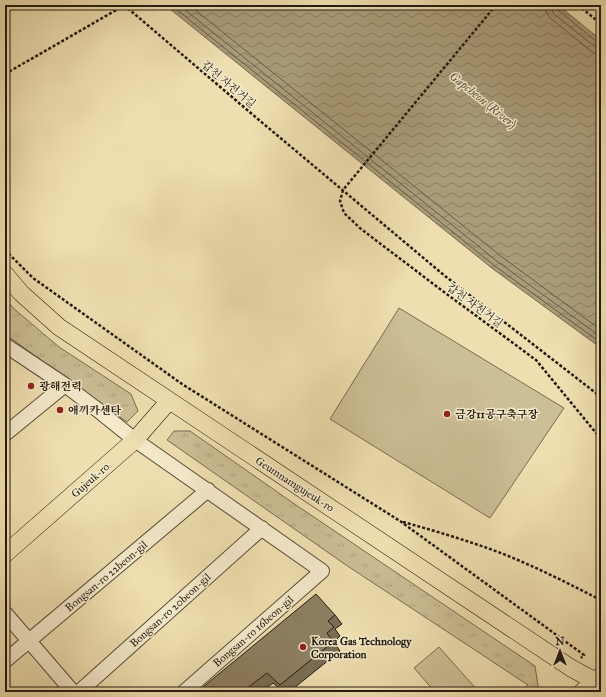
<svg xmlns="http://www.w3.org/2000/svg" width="606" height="697" font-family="'IM FELL Great Primer','Noto Serif KR',serif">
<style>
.grass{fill:url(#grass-tufts);stroke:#776c52}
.pitch{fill:#ccbe95;stroke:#776c52}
.water{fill:url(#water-waves);stroke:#73684f}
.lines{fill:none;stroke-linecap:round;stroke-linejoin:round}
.shore{stroke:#665b44;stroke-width:1}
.minor-casing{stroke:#554b37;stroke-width:16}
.major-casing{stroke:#221a0f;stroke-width:18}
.path{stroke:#221a0f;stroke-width:2.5;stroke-dasharray:3 2;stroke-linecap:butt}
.minor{stroke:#f5eacc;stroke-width:14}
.major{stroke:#efdfb0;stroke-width:17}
.wall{fill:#796e55;stroke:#221a0f}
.building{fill:#8d8063;stroke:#221a0f}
.poi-dot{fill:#8f2418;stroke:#f5eacc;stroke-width:1.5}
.labels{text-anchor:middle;stroke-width:3;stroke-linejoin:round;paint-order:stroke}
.street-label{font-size:11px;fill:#221a0f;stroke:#f5eacc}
.poi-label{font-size:11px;font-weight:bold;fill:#221a0f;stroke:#f5eacc;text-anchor:start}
.water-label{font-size:12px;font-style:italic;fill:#584e39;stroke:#f5eacc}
</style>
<defs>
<pattern id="grass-tufts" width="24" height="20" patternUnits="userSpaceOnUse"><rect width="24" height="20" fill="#ccbe95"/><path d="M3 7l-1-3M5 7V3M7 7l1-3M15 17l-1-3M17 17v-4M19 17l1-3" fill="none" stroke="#afa37f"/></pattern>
<pattern id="water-waves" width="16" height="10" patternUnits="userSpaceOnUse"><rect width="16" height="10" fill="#a99c79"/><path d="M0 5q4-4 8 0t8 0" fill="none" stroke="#897e62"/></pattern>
</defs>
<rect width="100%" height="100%" fill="#efdfb0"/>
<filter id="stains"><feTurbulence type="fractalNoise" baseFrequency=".005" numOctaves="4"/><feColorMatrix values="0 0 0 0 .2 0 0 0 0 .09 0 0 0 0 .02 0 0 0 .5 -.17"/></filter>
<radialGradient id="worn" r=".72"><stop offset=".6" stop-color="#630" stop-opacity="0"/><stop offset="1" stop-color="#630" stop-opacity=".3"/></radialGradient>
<!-- grass -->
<path class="grass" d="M5 298 13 308 59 347 131 394 138 411 127 422 5 334Z
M174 431H190L296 505 535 666 539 692H520L528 685 346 565 167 440Z"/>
<!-- pitch -->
<path class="pitch" d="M399 308 564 408 490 518 330 419Z
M439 647 479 692H435L414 668Z"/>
<!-- water -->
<path class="water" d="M165 5H558L601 40V348L493 269Z"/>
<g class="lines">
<!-- shore -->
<path class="shore" d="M171 5 495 266 601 343
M179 5 498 262 601 337
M189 5 502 257 601 330
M545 5 546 11 550 18 591 51 596 54H601
M551 5V9L554 14 594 46 601 48
M556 5V8L558 10 597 42 601 43"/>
<!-- minor casing -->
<g class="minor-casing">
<path id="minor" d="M5 345 65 385 94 407 135 440 322 571 184 692
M5 434 65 385
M5 613 73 692
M5 661 208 490
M79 692 262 528"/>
</g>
<!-- major casing -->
<g class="major-casing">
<path id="major" d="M5 274 21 293 59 327 571 668 595 681 601 687
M5 554 135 440 169 401
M582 692 601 676"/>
</g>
<!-- path -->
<path class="path" d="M124 5 259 120 445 276 601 397
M496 5 343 190 340 201 344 213 361 229 444 292 536 360 601 439
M578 5 601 24
M5 74 125 5
M5 250 33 278 182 384 400 521 584 655 581 658
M403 522C432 530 462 539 490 549 529 563 565 582 601 600"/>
<!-- minor -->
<use href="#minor" class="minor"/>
<!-- major -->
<use href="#major" class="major"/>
</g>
<!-- wall -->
<path class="wall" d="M335 615 342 624 335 629 340 636 334 642 340 651 289 692H284L273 683 261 692H197Z"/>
<!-- building -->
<path class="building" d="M316 594 335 615 328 621 334 627 327 633 333 642 280 685 267 673 242 692H197Z"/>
<!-- markers -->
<g class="poi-dot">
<circle cx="31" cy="386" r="4"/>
<circle cx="60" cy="410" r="4"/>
<circle cx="447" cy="414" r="4"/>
<circle cx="303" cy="647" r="4"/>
</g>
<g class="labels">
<!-- street labels -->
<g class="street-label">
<text transform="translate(229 84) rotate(40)" y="4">갑천 자전거길</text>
<text transform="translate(475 305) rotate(36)" y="4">갑천 자전거길</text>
<text transform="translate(90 480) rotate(-41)" y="4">Gujeuk-ro</text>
<text transform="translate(295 484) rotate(33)" y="4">Geumnamgujeuk-ro</text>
<text transform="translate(106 576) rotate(-40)" y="4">Bongsan-ro 22beon-gil</text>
<text transform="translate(170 610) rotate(-42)" y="4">Bongsan-ro 20beon-gil</text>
<text transform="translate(253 631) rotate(-41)" y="4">Bongsan-ro 16beon-gil</text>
</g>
<!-- poi labels -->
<g class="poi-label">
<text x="39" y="390">광해전력</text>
<text x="68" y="414">애끼카센타</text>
<text x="455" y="418">금강11공구축구장</text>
<text x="311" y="645">Korea Gas Technology<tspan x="311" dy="13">Corporation</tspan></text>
</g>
<!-- water labels -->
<g class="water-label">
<text transform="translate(483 100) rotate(39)" y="4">Gapcheon (River)</text>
</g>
</g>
<!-- margin -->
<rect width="606" height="697" fill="none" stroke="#efdfb0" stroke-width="20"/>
<rect x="6" y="6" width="594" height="685" fill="none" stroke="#221a0f" stroke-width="2"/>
<rect x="10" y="10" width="586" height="677" fill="none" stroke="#221a0f"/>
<!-- north arrow -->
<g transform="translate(560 651)" stroke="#f5eacc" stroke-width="3" paint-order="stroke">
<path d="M0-3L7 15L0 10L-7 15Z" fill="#221a0f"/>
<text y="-6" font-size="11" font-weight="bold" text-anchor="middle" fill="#221a0f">N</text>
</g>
<rect width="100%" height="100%" filter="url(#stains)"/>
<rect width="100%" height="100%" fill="url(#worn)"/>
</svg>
